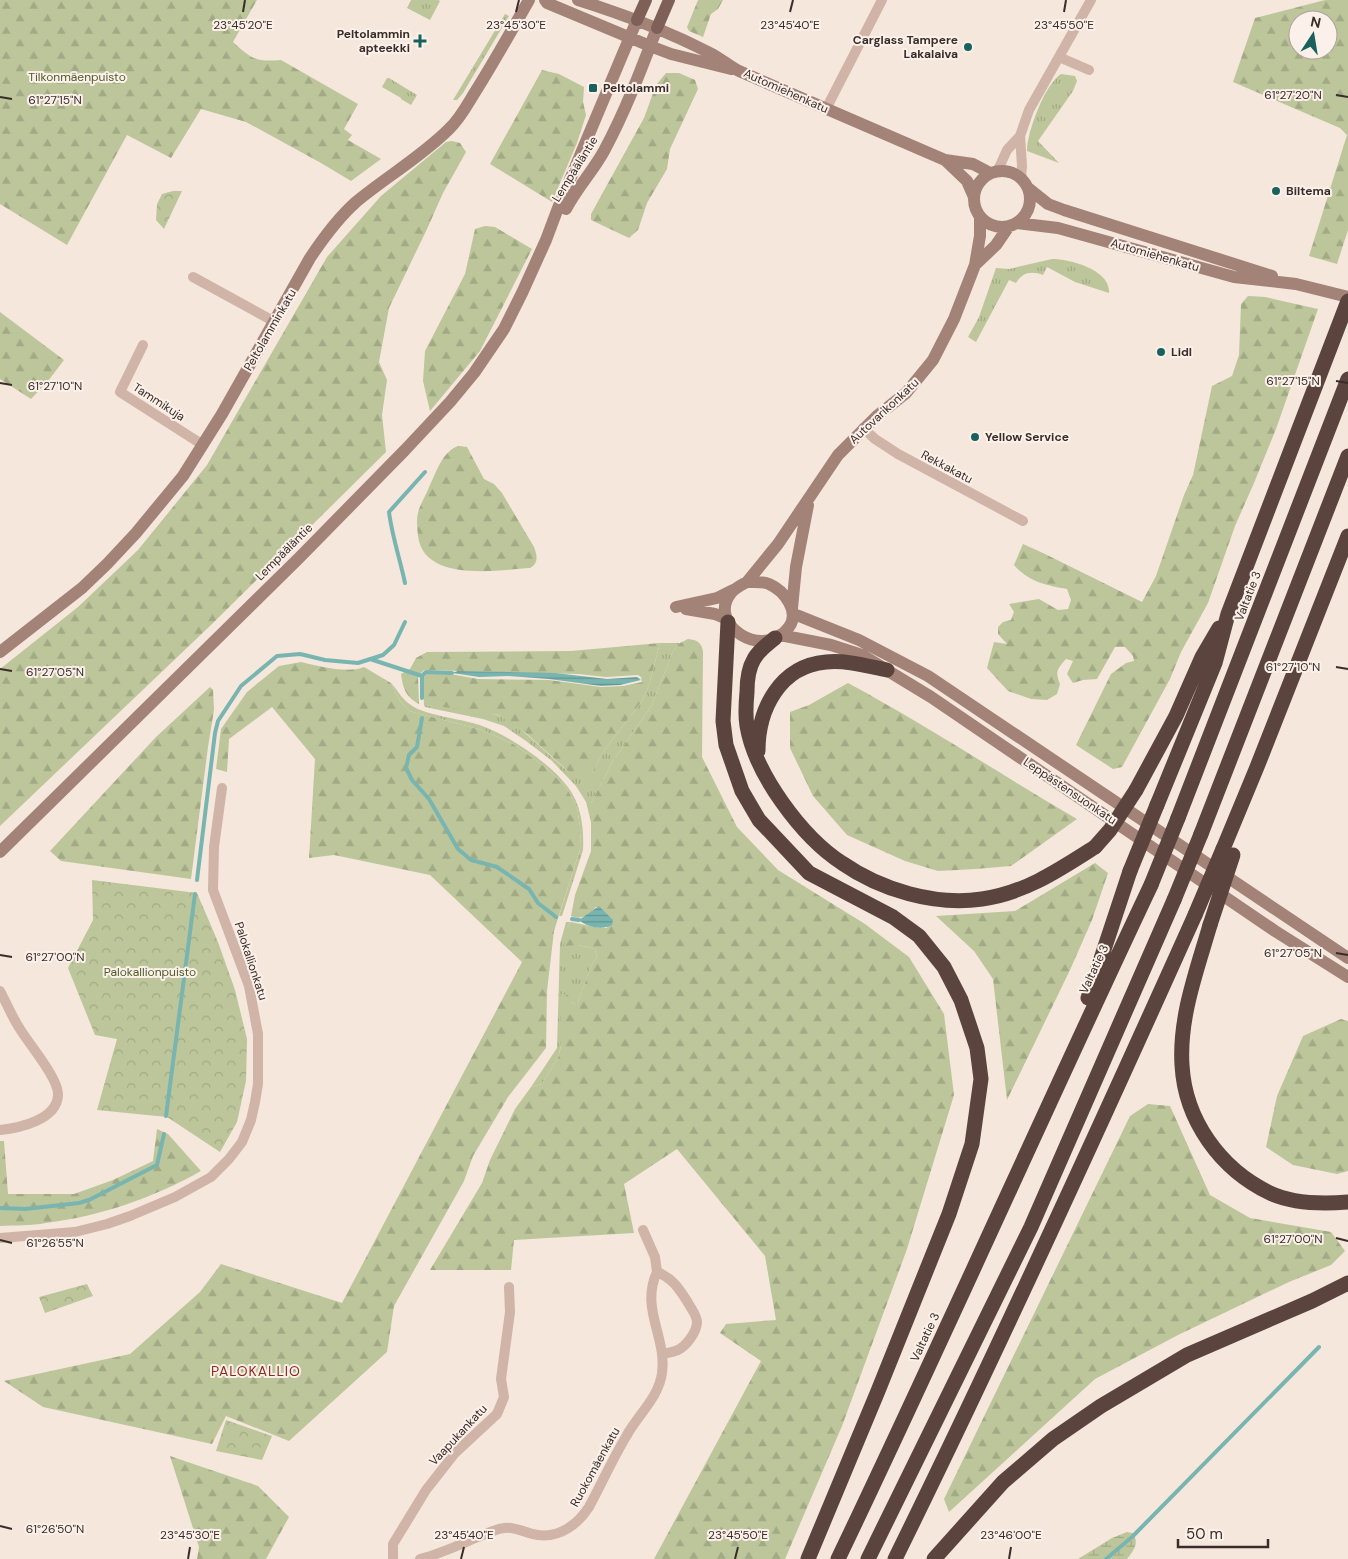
<svg xmlns="http://www.w3.org/2000/svg" width="1348" height="1559" font-family="'DM Sans',sans-serif">
<style>
.grass{fill:url(#grass-tufts)}
.forest{fill:url(#forest-firs);fill-rule:evenodd}
.wetland{fill:url(#wetland-marsh)}
.park{fill:url(#park-crowns)}
.water{fill:url(#water-rules)}
.lines{fill:none;stroke-linecap:round;stroke-linejoin:round}
.stream{stroke:#78b5b1;stroke-width:4}
.street{stroke:#cfb4a7;stroke-width:10}
.secondary{stroke:#a38278;stroke-width:12}
.primary{stroke:#7e6058;stroke-width:12}
.highway{stroke:#5c443e;stroke-width:15}
.highway-bridge{stroke:#5c443e;stroke-width:15}
.ticks{fill:none;stroke:#3a2c28;stroke-width:2}
.poi-dot{fill:#19615d;stroke:#fcf1ea;stroke-width:2}
.labels{text-anchor:middle;stroke-width:4;stroke-linejoin:round;paint-order:stroke}
.poi-label{font-size:12px;font-weight:bold;fill:#3a2c28;stroke:#fcf1ea;text-anchor:start}
.park-label{font-size:12px;fill:#4e5b29;stroke:#fcf1ea}
.street-label{font-size:12px;fill:#3a2c28;stroke:#fcf1ea}
.neighbourhood-label{font-size:14px;letter-spacing:1px;fill:#922818;stroke:#fcf1ea}
.ticks-label{font-size:12px;text-anchor:middle;fill:#3a2c28;stroke:#fcf1ea;stroke-width:4;stroke-linejoin:round;paint-order:stroke}
</style>
<defs>
<pattern id="grass-tufts" width="24" height="20" patternUnits="userSpaceOnUse" patternTransform="scale(1.25)"><rect width="24" height="20" fill="#bcc69a"/><path d="M3 7l-1-3M5 7V3M7 7l1-3M15 17l-1-3M17 17v-4M19 17l1-3" fill="none" stroke="#a2aa85"/></pattern>
<pattern id="forest-firs" width="22" height="20" patternUnits="userSpaceOnUse" patternTransform="scale(1.25)"><rect width="22" height="20" fill="#bcc69a"/><path d="M5 1l3.5 6h-7zM16 11l3.5 6h-7z" fill="#a2aa85"/></pattern>
<pattern id="wetland-marsh" width="20" height="14" patternUnits="userSpaceOnUse" patternTransform="scale(1.25)"><rect width="20" height="14" fill="#bcc69a"/><path d="M1 5h8M5 5V1M11 12h8M15 12V8" fill="none" stroke="#a2aa85"/></pattern>
<pattern id="park-crowns" width="20" height="18" patternUnits="userSpaceOnUse" patternTransform="scale(1.25)"><rect width="20" height="18" fill="#bcc69a"/><path d="M2 6a3 3 0 1 1 6 0M12 15a3 3 0 1 1 6 0" fill="none" stroke="#a2aa85"/></pattern>
<pattern id="water-rules" width="6" height="5" patternUnits="userSpaceOnUse" patternTransform="scale(1.25)"><rect width="6" height="5" fill="#78b5b1"/><path d="M0 2.5h6" fill="none" stroke="#639390"/></pattern>
</defs>
<rect width="100%" height="100%" fill="#f5e7dc"/>
<!-- grass -->
<path class="grass" d="M411 0H438L440 1 430 20 407 8Z
M505 14 509 16 463 93 457 100H453Z
M1061 74 1075 76 1077 81 1073 91 1038 141 1059 163 1027 151C1027 132 1045 84 1061 74Z
M387 78H389L417 95 411 105 401 99V98L382 87Z
M1052 259C1070 259 1111 270 1109 293L1075 282 1047 267 1043 275C1031 271 1023 272 1016 283L1009 280 976 342 968 337 979 317 996 268 1009 269Z
M660 643H680L673 651 652 705 613 761 591 803V822L586 802 576 786 551 760 526 741 504 726 483 719 425 707 424 705C448 707 474 707 497 715 518 722 550 757 569 772L592 773 605 749 642 701 649 685Z
M391 683C400 693 402 700 414 707 427 715 460 719 476 724 505 732 559 768 573 795 582 811 584 832 583 850L562 916H559L581 846 580 827 577 807 566 787 545 767 515 745 482 730 409 711 400 701Z
M566 922H571L567 927 578 945 595 949 597 957 591 966 577 1005 571 1002 558 1058 542 1084 531 1087 557 1048 560 944Z"/>
<!-- forest -->
<path class="forest" d="M0 0H257L233 42C252 59 255 62 281 60L358 104 344 129 352 135 348 140 381 159 351 181 321 163 246 122 201 109 171 158 127 135 67 245 0 204Z
M698 0H723L718 9 711 14 703 37 689 31 687 27Z
M1325 0H1348V230L1337 264 1309 256 1347 135 1340 128 1233 82 1255 18ZM1298 20H1328V50H1298Z
M542 70 559 74 584 87 583 102 586 115 577 143 552 202 490 164Z
M666 73H679L695 80 698 89 670 149 667 169 647 203 638 230 629 238 591 220V214L644 118 656 85Z
M452 141 460 143 466 152 443 193 427 229 389 308 379 362 387 380 382 415 386 452 212 624 0 826V669L78 607 138 550 207 465 327 257 381 196 446 142Z
M485 226 495 227 532 249 480 351 430 411 423 381 425 351 465 274 475 229Z
M1248 296 1265 297 1318 309 1276 429 1254 483 1235 526 1208 603 1181 652 1170 679 1122 767 1113 769 1076 745 1111 674 1126 663 1134 661 1133 656 1125 647H1115L1097 679 1083 680 1073 683 1067 674 1073 661 1066 659C1057 669 1055 672 1060 684L1057 694 1047 700 1031 699 1008 691 987 668 994 642 1007 644 998 634V627L1003 622 1011 620 1014 612 1009 604 1039 599 1058 610 1068 609 1071 600 1067 589C1046 585 1029 582 1014 565L1023 544 1043 553 1142 602 1156 576 1184 495 1193 475 1212 386 1232 376 1239 355 1241 304Z
M0 312 64 360 48 381 31 399 0 379Z
M458 446 467 447 484 479 494 484 502 493 534 547C537 555 539 563 530 568 498 570 424 583 418 536 417 527 416 518 419 509 422 501 427 493 430 485 437 471 442 452 458 446Z
M688 639C697 640 701 642 703 651L702 757 737 827 778 870 865 924 909 957 944 1014 954 1095 907 1249 842 1426 785 1559H654L761 1361 720 1333 726 1324 776 1320 765 1256 677 1149 624 1184 634 1233 514 1240 511 1270H430L482 1183 490 1160 515 1109 531 1087 542 1084 558 1058 561 1046V994L568 995 571 1002 577 1005 591 966 597 957 595 949 578 945 564 946 567 927 571 922 599 928H607L608 916 602 909 596 907C588 916 582 920 571 916L575 895 591 851V803L613 761 652 705 673 651 680 643Z
M660 643 649 685 642 701 605 749 592 773 585 777 578 776 569 772 527 734 498 715 480 711 424 705 423 678 428 673 450 674 478 679 549 680 601 687 623 686 642 682 641 677 638 675 606 677 578 674 424 670 418 676 419 704C406 697 403 689 401 674L410 669 416 658 427 652 571 651Z
M301 662C319 666 347 674 364 667L391 683 400 701 409 711 482 730 515 745 545 767 566 787 577 807 580 827 581 846 554 931 547 991 546 1048 508 1097 473 1156 464 1181 394 1306 387 1352 289 1441 226 1416 212 1444 43 1407 4 1381 130 1354 200 1292 221 1264 342 1303 522 962 430 875 334 855 309 858 315 759 272 707 229 739 227 772 216 769 221 729 247 692 279 666Z
M848 683C926 725 1000 774 1077 819L1011 866 976 869 938 871 905 861 847 835 813 796 790 748V712L809 705Z
M210 687 213 690 214 710 208 747 191 879 61 861 50 851 156 737Z
M1095 863 1108 873 1092 920 1070 970 1007 1100 993 979 974 951 936 916 1015 911Z
M1341 1019 1348 1021V1171L1337 1174 1293 1165 1266 1147 1277 1096 1303 1036Z
M1148 1104 1170 1106 1210 1195 1250 1218 1331 1232 1345 1251 1331 1265 1289 1282 1178 1335 1095 1379 949 1512 944 1499 1130 1116Z
M157 1129 168 1134 201 1171C153 1198 101 1216 46 1223 31 1226 15 1225 0 1226V1141H4L8 1194H74L113 1180 153 1161Z
M170 1456 258 1486 289 1517 266 1559H197L199 1547Z"/>
<!-- wetland -->
<path class="wetland" d="M1127 1532 1132 1533C1140 1542 1134 1550 1127 1559H1078L1112 1538Z"/>
<!-- park -->
<path class="park" d="M173 191H182L164 229 156 220 157 204 162 194Z
M92 880 197 893 218 942 235 990 247 1039 246 1081 237 1122 220 1152 167 1117 97 1110 117 1039 95 1035 68 968 93 920Z
M87 1284 93 1296 45 1313 39 1297Z
M226 1420 272 1436 262 1460 216 1451Z"/>
<!-- water -->
<path class="water" d="M458 671 555 673 607 679 637 677 641 680 620 685 601 686 549 679 508 676 479 677 452 673Z
M599 906 613 920 612 925C603 930 588 928 579 920Z"/>
<g class="lines">
<!-- stream -->
<path class="stream" d="M405 583C400 559 392 536 389 512L425 472
M370 659 422 676V698
M422 676 426 672 452 673
M422 718 417 747 409 755 406 768 412 780 429 799 458 849 471 860 497 867 529 889 538 903 556 917
M197 880 215 733 218 721 241 686 277 656 300 654 325 660 358 663 383 655 394 645 405 622
M572 919 579 920
M166 1116 195 894
M0 1208 25 1209 79 1203 89 1200 157 1165 164 1134
M1106 1559 1132 1537 1319 1347"/>
<!-- street -->
<path class="street" d="M1059 57 1089 70
M826 109 882 0
M997 172 1007 150 1020 136
M1021 178 1022 166 1020 136 1029 110 1091 0
M193 277 275 322
M143 345 120 392 203 445
M863 428 875 439 898 454 1023 521
M0 991C7 1004 12 1017 20 1029 29 1044 59 1079 58 1095 57 1120 19 1128 0 1130
M643 1230 655 1257 657 1272
M0 1238 75 1232 107 1224 130 1216 175 1197 211 1177 229 1159 242 1142 251 1120 255 1102 258 1084V1034L249 986 213 890 214 847 222 788
M393 1559V1544L426 1490 455 1453 497 1414 504 1397 501 1379 510 1312 509 1287
M420 1559C440 1554 459 1545 478 1537 486 1534 495 1529 504 1528 516 1526 526 1534 538 1535 560 1538 578 1524 589 1507 602 1483 613 1458 627 1435 638 1415 659 1397 662 1373 667 1337 640 1309 657 1272 672 1278 678 1287 687 1301 690 1307 697 1315 697 1322 697 1332 686 1346 678 1350 673 1352 667 1353 663 1354"/>
<!-- secondary -->
<path class="secondary" d="M545 0 547 3 650 46 671 54 731 69
M578 0C623 14 667 31 710 53 720 58 729 66 739 71L945 160 973 164 990 173
M945 160 967 181 974 197
M974 199a28 28 0 1 1 56 0a28 28 0 1 1-56 0Z
M1028 188 1048 204 1064 210 1272 276
M566 209C577 188 593 171 604 151 625 112 641 70 657 28
M1016 223 1058 228 1234 277 1296 284 1348 297
M975 265 996 245 1009 226
M747 582 778 544 838 455 877 416 906 393 933 360 954 319 975 265 980 236V216
M747 582C754 582 763 581 769 584 785 591 800 612 789 627 763 662 706 624 731 593 735 588 741 585 747 582Z
M676 607 717 598 733 590
M792 608 796 567 808 505
M686 609 715 614 727 619
M794 614 859 640 928 676 1348 958
M780 635 831 645 862 655 931 697 1275 931 1348 977
M0 652 82 588 107 564 136 533 183 476 222 414 310 258C324 237 338 218 356 202 386 177 421 157 449 129 461 118 468 103 477 89 495 60 512 30 529 0
M0 852 299 558 405 450 450 402 474 373 504 329 522 293 546 240 558 208 637 20"/>
<!-- primary -->
<path class="primary" d="M637 20 646 0
M657 28 669 0"/>
<!-- highway -->
<path class="highway" d="M728 622 723 721 726 745 742 791 759 820 809 873 893 917 919 936 944 967 961 1000 977 1048 981 1079 972 1144 949 1214 878 1391 808 1559
M775 638C768 644 759 650 754 659 748 669 747 681 747 692 746 703 745 715 747 726 755 774 802 837 842 863 881 890 935 906 982 899 1025 893 1059 870 1095 847
M758 751C758 709 780 666 826 662 847 660 867 666 887 670
M1136 790 1176 716 1202 657 1219 628
M1157 805 1215 663 1228 614 1348 301
M1178 818 1348 379
M1201 834 1348 456
M1223 849 1257 767 1348 536
M1210 925C1197 970 1179 1017 1182 1065 1185 1120 1220 1169 1270 1193 1293 1204 1323 1204 1348 1202
M1088 998 1130 871
M838 1559C945 1336 1045 1109 1151 885
M868 1559 1031 1227 1174 900
M895 1559C1000 1346 1098 1131 1195 915
M934 1559 1003 1482 1053 1439 1101 1406 1187 1355 1312 1301 1348 1283"/>
<!-- highway-bridge -->
<path class="highway-bridge" d="M1095 847 1110 830 1136 790
M1130 871 1157 805
M1151 885 1178 818
M1174 900 1201 834
M1195 915 1223 849
M1210 925 1233 855"/>
</g>
<!-- ticks -->
<path class="ticks" d="M243 12 245 0M516 12 519 0M790 12 793 0M1064 12 1066 0M1336 95 1348 97M0 97 12 99M1336 381 1348 383M0 383 12 385M1336 667 1348 669M0 669 12 671M1336 953 1348 955M0 955 12 957M1336 1238 1348 1241M0 1240 12 1243M0 1526 12 1529M188 1559 190 1547M461 1559 464 1547M735 1559 738 1547M1009 1559 1011 1547"/>
<!-- markers -->
<g class="poi-dot">
<path d="M417.5 33.5h5v5h5v5h-5v5h-5v-5h-5v-5h5z"/>
<circle cx="968" cy="47" r="5"/>
<rect x="588" y="83" width="10" height="10" rx="2.5"/>
<circle cx="1276" cy="191" r="5"/>
<circle cx="1161" cy="352" r="5"/>
<circle cx="975" cy="437" r="5"/>
</g>
<g class="labels">
<!-- poi labels -->
<g class="poi-label">
<text x="410" y="38" text-anchor="end">Peltolammin<tspan x="410" dy="14">apteekki</tspan></text>
<text x="958" y="44" text-anchor="end">Carglass Tampere<tspan x="958" dy="14">Lakalaiva</tspan></text>
<text x="603" y="92">Peltolammi</text>
<text x="1286" y="195">Biltema</text>
<text x="1171" y="356">Lidl</text>
<text x="985" y="441">Yellow Service</text>
</g>
<!-- park labels -->
<g class="park-label">
<text x="77" y="81">Tilkonmäenpuisto</text>
<text x="150" y="976">Palokallionpuisto</text>
</g>
<!-- street labels -->
<g class="street-label">
<text transform="translate(786 91) rotate(24)" y="4">Automiehenkatu</text>
<text transform="translate(575 169) rotate(-58)" y="4">Lempääläntie</text>
<text transform="translate(1155 255) rotate(16)" y="4">Automiehenkatu</text>
<text transform="translate(270 330) rotate(-60)" y="4">Peltolamminkatu</text>
<text transform="translate(159 402) rotate(33)" y="4">Tammikuja</text>
<text transform="translate(884 411) rotate(-43)" y="4">Autovarikonkatu</text>
<text transform="translate(947 467) rotate(28)" y="4">Rekkakatu</text>
<text transform="translate(284 552) rotate(-45)" y="4">Lempääläntie</text>
<text transform="translate(1248 596) rotate(-69)" y="4">Valtatie 3</text>
<text transform="translate(1070 791) rotate(34)" y="4">Leppästensuonkatu</text>
<text transform="translate(251 961) rotate(72)" y="4">Palokallionkatu</text>
<text transform="translate(1094 969) rotate(-65)" y="4">Valtatie 3</text>
<text transform="translate(925 1337) rotate(-65)" y="4">Valtatie 3</text>
<text transform="translate(458 1435) rotate(-47)" y="4">Vaapukankatu</text>
<text transform="translate(595 1467) rotate(-61)" y="4">Ruokomäenkatu</text>
</g>
<!-- neighbourhood labels -->
<g class="neighbourhood-label">
<text x="256" y="1376">PALOKALLIO</text>
</g>
</g>
<g class="ticks-label">
<text x="243" y="29">23°45'20"E</text>
<text x="516" y="29">23°45'30"E</text>
<text x="790" y="29">23°45'40"E</text>
<text x="1064" y="29">23°45'50"E</text>
<text x="1293" y="99">61°27'20"N</text>
<text x="55" y="104">61°27'15"N</text>
<text x="1293" y="385">61°27'15"N</text>
<text x="55" y="390">61°27'10"N</text>
<text x="1293" y="671">61°27'10"N</text>
<text x="55" y="676">61°27'05"N</text>
<text x="1293" y="957">61°27'05"N</text>
<text x="55" y="961">61°27'00"N</text>
<text x="1293" y="1243">61°27'00"N</text>
<text x="55" y="1247">61°26'55"N</text>
<text x="55" y="1533">61°26'50"N</text>
<text x="190" y="1539">23°45'30"E</text>
<text x="464" y="1539">23°45'40"E</text>
<text x="738" y="1539">23°45'50"E</text>
<text x="1011" y="1539">23°46'00"E</text>
</g>
<!-- north arrow -->
<g transform="translate(1313 35) rotate(12)"><circle r="24" fill="#fcf1ea" stroke="#aea29c"/>
<path d="M0-4L9 19L0 12L-9 19Z" fill="#19615d"/>
<text y="-8" font-size="14" font-weight="bold" text-anchor="middle" fill="#3a2c28">N</text>
</g>
<!-- scale -->
<path d="M1178 1539v8h90v-8" fill="none" stroke="#3a2c28" stroke-width="2.5"/>
<text x="1186" y="1539" font-size="15" fill="#3a2c28" stroke="#fcf1ea" stroke-width="4" paint-order="stroke">50 m</text>
</svg>
